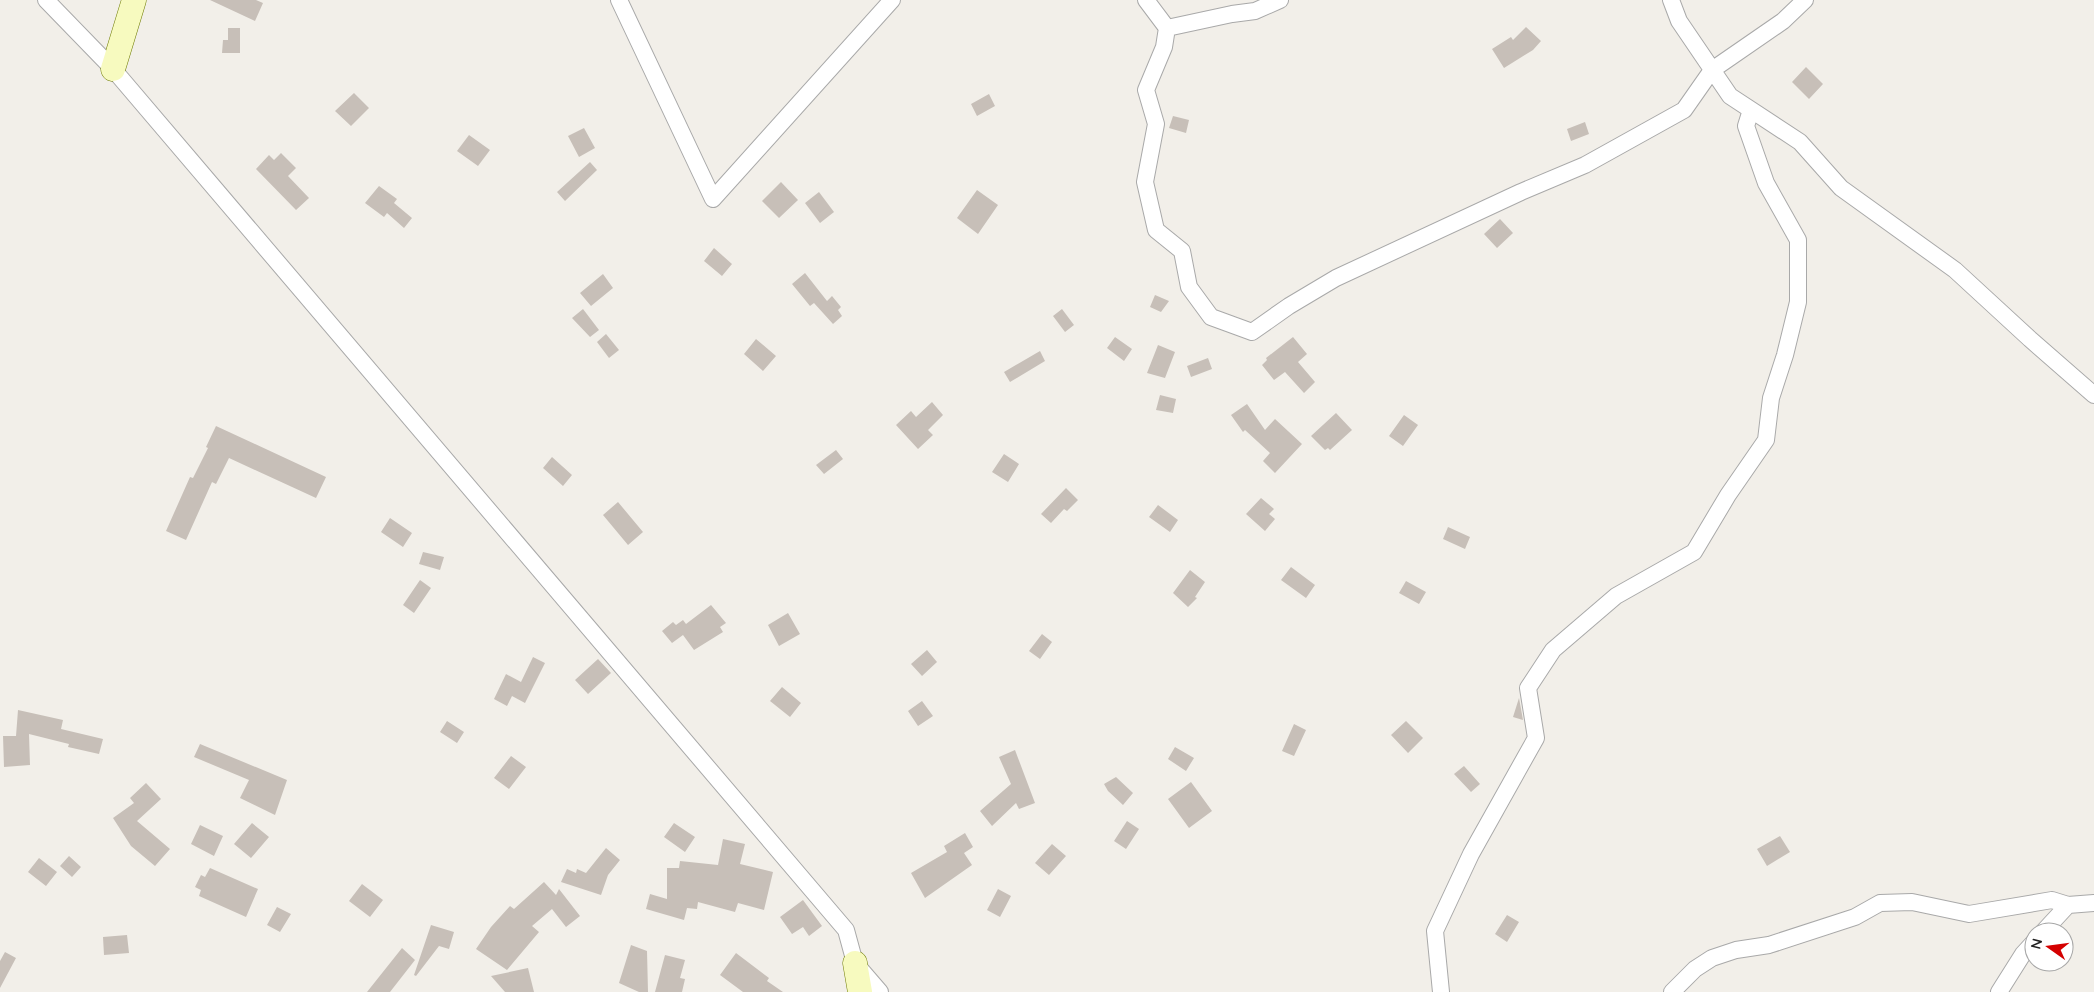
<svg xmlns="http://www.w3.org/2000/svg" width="2094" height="992" font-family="Quicksand,sans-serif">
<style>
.building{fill:#c7bfb8}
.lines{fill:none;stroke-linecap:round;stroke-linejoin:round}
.street-casing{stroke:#a9a9a9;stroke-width:18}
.secondary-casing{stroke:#707d05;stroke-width:25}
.street{stroke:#fff;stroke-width:16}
.secondary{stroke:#f7fabf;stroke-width:24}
</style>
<rect width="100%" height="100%" fill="#f2efe9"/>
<!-- building -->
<path class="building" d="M210 0H256L263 3 255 21Z
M1526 27 1541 41 1533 50 1504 68 1492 49 1511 37 1513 40Z
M228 28H240V53H222L223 40H228Z
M1806 67 1823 84 1809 99 1792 82Z
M354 93 369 108 351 126 335 111Z
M989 94 995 106 977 116 971 104Z
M1173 116 1189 120 1186 133 1169 128Z
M1585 122 1589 134 1571 141 1567 129Z
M584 128 595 148 579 157 568 136Z
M469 135 490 150 478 166 457 151Z
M281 153 296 168 288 176 309 198 296 210 256 169 269 155 274 160Z
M590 162 597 170 565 201 557 192Z
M781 182 798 200 779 218 762 201Z
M379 186 397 199 394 203 412 218 404 228 387 213 384 217 365 203Z
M977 190 998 205 978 234 957 218Z
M819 192 834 212 820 223 805 203Z
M1500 219 1513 233 1497 248 1484 234Z
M714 248 732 264 722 276 704 261Z
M805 273 827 301 832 296 841 307 838 310 842 316 833 324 814 303 810 306 792 284Z
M603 274 613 288 591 306 580 293Z
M1155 295 1169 301 1161 312 1150 307Z
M583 309 599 330 590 337 572 318Z
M1062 309 1074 325 1065 332 1053 316Z
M606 334 619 350 609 358 597 342Z
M1115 337 1132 349 1124 361 1107 348Z
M1293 337 1307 354 1298 362 1315 382 1304 393 1285 372 1274 380 1262 365 1267 360 1266 358Z
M756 339 776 356 763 371 744 354Z
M1158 345 1175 352 1165 378 1147 373Z
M1040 351 1045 361 1010 382 1004 372Z
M1208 358 1212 369 1191 377 1187 366Z
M1160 395 1176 399 1173 413 1156 410Z
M932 402 943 415 928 430 933 435 918 449 896 425 911 411 916 417Z
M1247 404 1265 430 1275 419 1302 444 1275 473 1263 461 1270 453 1245 430 1243 432 1231 415Z
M1336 413 1352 430 1330 450 1328 448 1325 450 1311 436Z
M1404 415 1418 425 1403 446 1389 436Z
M216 426 326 477 316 498 229 458 216 484 212 482 186 540 166 531 190 477 193 478 208 448 206 447Z
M836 450 843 459 824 474 816 465Z
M1004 454 1019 464 1008 482 992 472Z
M552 457 572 475 563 486 543 468Z
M1066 488 1078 500 1067 511 1064 509 1051 523 1041 514Z
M1261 498 1274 509 1269 514 1275 519 1265 531 1246 514Z
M618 502 643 532 628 545 603 515Z
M1158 505 1178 520 1170 532 1149 517Z
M390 518 412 533 403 547 381 532Z
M1448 527 1470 537 1465 549 1443 539Z
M423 552 444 557 440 570 419 564Z
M1291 567 1315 585 1306 598 1281 580Z
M1190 570 1205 582 1195 597 1197 598 1188 607 1173 593Z
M420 580 431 588 414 613 403 605Z
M1406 581 1426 592 1419 604 1399 593Z
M711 605 726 623 720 627 723 632 694 650 683 635 672 643 662 631 673 622 676 625 683 620 686 624Z
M788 613 800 634 779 646 768 625Z
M1042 634 1052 642 1040 659 1029 651Z
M927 650 937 662 922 676 911 664Z
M533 657 545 663 525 703 512 696 507 706 494 699 506 674 521 682Z
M598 659 611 673 588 694 575 680Z
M782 687 801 703 790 717 770 701Z
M1519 698 1523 720 1513 717Z
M922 701 933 716 918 726 908 711Z
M18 710 63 720 61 729 103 739 99 754 68 747 69 744 29 734 30 765 4 767 3 736H16Z
M447 721 464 732 457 743 440 732Z
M1406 721 1423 738 1408 753 1391 735Z
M1294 724 1306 730 1294 756 1282 751Z
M200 744 287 780 275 815 240 798 249 780 194 757Z
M1175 747 1194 758 1186 771 1168 759Z
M1015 750 1035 803 1019 809 1016 803 992 826 980 811 1011 784 999 757Z
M511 756 526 767 509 789 494 778Z
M1464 766 1480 784 1471 792 1454 774Z
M1116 777 1133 793 1123 805 1108 791 1104 784Z
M1191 782 1212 811 1189 828 1168 799Z
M146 783 161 799 137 821 170 849 155 866 131 846 113 818 134 803 130 798Z
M1127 821 1139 829 1126 849 1114 841Z
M252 823 269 837 251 858 234 844Z
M674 823 695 837 685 852 664 837Z
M200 825 223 836 214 856 191 844Z
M965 833 973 847 964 853 972 865 925 898 911 873 947 852 944 846Z
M1780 836 1790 852 1767 866 1757 849Z
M723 839 745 844 740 864 773 872 764 910 738 903 735 912 698 902 697 909 687 908 684 920 646 909 650 894 667 899V868H679L680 861 718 865Z
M1052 844 1066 856 1049 875 1035 863Z
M606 848 620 860 608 875 601 895 561 882 567 869 576 873 577 869 586 873Z
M69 856 81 867 72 877 60 866Z
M39 858 57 872 46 886 28 872Z
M210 868 258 889 246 917 199 896 201 890 195 887 201 875 205 877Z
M544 882 556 895 559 889 580 916 566 927 552 909 532 926 539 932 507 970 476 949 491 927 510 906 514 909Z
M362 884 383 900 370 917 349 901Z
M998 889 1011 896 1000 917 987 910Z
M803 900 822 926 809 936 803 927 792 934 780 917Z
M277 907 291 914 280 932 267 925Z
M1507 915 1519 922 1507 942 1495 934Z
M431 925 454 932 449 949 439 946 416 976 414 975Z
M127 935 129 953 104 955 103 937Z
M631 945 647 951 648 992H639L619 983Z
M402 948 415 960 390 992H367Z
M5 952 16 958 0 988V961Z
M736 953 769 978 767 981 783 992H743L720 975Z
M665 955 685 960 680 978 685 979 682 992H655Z
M528 968 534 992H505L491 976Z"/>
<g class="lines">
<!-- street casing -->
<g class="street-casing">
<path id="street" d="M46 0 113 69 846 930 855 963 880 992
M619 0 713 199 892 0
M1146 0 1167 28 1164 47 1146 90 1156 124 1145 182 1156 230 1182 251 1189 287 1211 317 1252 332 1289 306 1336 278 1521 192 1585 165 1684 110 1712 70 1783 21 1805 0
M1671 0 1679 21 1730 96 1800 142 1841 188 1955 270 2030 339 2094 395
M1167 28 1232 14 1255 11 1280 0
M2043 932 2068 905 2094 903
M1441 992 1435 931 1471 854 1536 738 1528 688 1553 650 1616 596 1694 552 1728 495 1766 440 1771 398 1785 355 1798 302V240L1766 183 1746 126 1751 110
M1672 992 1695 969 1712 958 1736 950 1769 945 1855 917 1880 903 1912 902 1969 914 2052 900 2068 905
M1999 992 2023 954 2034 942"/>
</g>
<!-- secondary casing -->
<g class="secondary-casing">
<path id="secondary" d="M113 69 134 0
M855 963 860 992"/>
</g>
<!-- street -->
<use href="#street" class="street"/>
<!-- secondary -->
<use href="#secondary" class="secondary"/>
</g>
<!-- north arrow -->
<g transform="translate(2049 947) rotate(284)"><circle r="24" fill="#ffffff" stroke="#a7a7a7"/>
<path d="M0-4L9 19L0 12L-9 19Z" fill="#d40000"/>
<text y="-8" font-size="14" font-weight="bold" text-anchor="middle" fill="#222222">N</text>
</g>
</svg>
